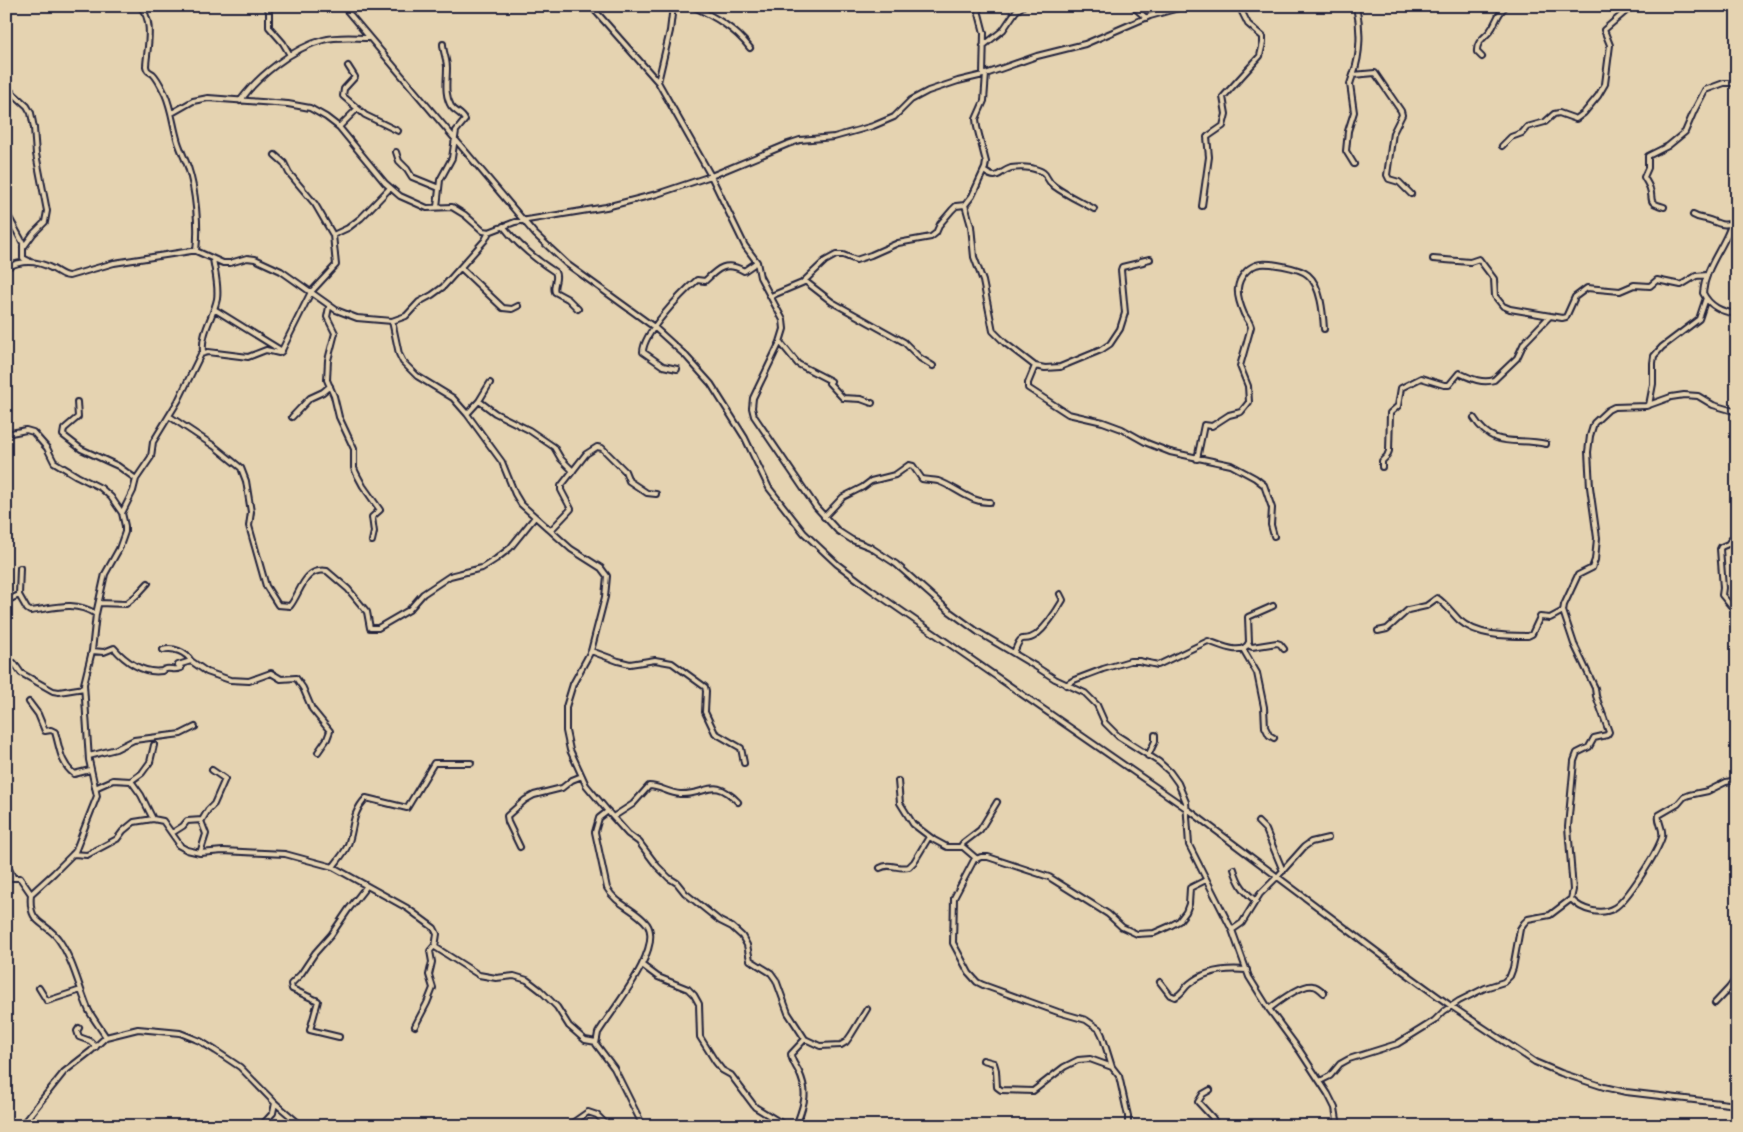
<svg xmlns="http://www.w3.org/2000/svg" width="1743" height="1132" font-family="'Patrick Hand',sans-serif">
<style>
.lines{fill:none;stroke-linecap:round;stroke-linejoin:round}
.minor-casing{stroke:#22223b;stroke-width:8}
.minor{stroke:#e5d3b1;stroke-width:4}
</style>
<rect width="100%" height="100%" fill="#e5d3b1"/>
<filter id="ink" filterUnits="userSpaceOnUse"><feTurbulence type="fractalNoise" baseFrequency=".02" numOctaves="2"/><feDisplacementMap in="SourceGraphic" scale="10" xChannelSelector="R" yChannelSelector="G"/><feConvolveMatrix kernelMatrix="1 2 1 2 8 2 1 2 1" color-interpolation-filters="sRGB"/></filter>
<g filter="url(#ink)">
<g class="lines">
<!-- minor casing -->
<g class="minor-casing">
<path id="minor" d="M139 6C155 19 147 48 146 66 147 72 149 71 153 74 158 79 162 88 165 94 172 110 173 126 178 142 181 151 185 159 188 167 196 191 199 226 196 251
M267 6 269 12V27L283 43 290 55
M343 6 535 234 567 264 654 327 686 356 711 384 745 438 769 488 804 533 837 564 870 589 1186 808 1404 972 1451 1006 1535 1062 1561 1073 1604 1087 1626 1092 1737 1105
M591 6 658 82 711 176 745 246 757 262 760 277 783 320 784 329 780 342 753 398 752 408 754 416 816 507 838 531 852 540 870 547 896 564 949 611 978 632 1035 666 1055 679 1085 693 1097 705 1105 723 1118 736 1159 762 1170 772 1178 783 1186 802 1189 845 1232 930 1249 977 1269 1009 1300 1051 1328 1094 1335 1108 1338 1126
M692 6C715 17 735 28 750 48
M977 6 984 33 983 75
M1133 6 1146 18
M1356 6C1361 28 1361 54 1353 75L1375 73 1401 111 1402 115 1393 133 1387 175 1389 179 1399 182 1411 194
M1653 6H1657
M983 46 1003 30 1016 11 1023 6
M1482 57 1477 52C1476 42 1484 38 1490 31 1497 22 1496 15 1506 6
M348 66 355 77 344 89 343 96 365 115 398 131
M986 74 984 101 976 119 977 127 986 162 985 168 972 196 965 205 971 226 974 257 983 281 993 331 1005 343 1035 366 1028 383V388L1068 414 1103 422 1122 429 1147 443 1170 452 1231 465 1255 478 1264 485 1272 508 1271 525 1274 536
M1353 75 1350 84 1354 112 1348 131 1346 151 1354 164
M658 82 670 31 673 6
M6 87 27 106 31 113 34 128 36 154 47 211 45 222 33 234 23 248
M240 101C258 76 293 48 323 40 338 36 354 38 369 38
M172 113 193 101 208 98 288 104 310 108 326 117 339 127 385 183 400 196 427 208 452 207 465 215 483 231 489 232 515 222 606 207 657 194 711 176 788 144 800 140 834 137 873 126 894 117 911 100 928 91 958 81 983 75 1037 56 1085 44 1150 16 1186 6
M339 127 357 109
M1502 146 1511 137 1522 133 1527 127 1545 122 1554 114 1559 113 1576 119 1584 113 1598 96 1605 84 1610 45 1604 30 1632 6
M396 152 399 161 407 169 412 177 439 188
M275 155 284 163 289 173 315 204 333 235
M984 171C998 182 998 172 1011 168 1017 167 1025 167 1031 168 1052 173 1042 177 1054 186 1066 195 1080 201 1094 209
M1202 206 1209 157 1207 137 1223 126 1226 114 1223 97 1260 56 1263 43V37L1248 24 1239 6
M437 207 440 180 452 158 456 131 465 120C462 113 455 112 451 106 444 94 447 81 447 68 447 59 443 52 443 44
M1664 207C1646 202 1654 200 1650 189 1649 185 1646 181 1644 177L1648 168V156L1668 146 1685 132 1694 111 1705 90 1724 83H1735L1737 81
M1737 211C1733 220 1730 229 1726 237 1717 256 1705 271 1703 293 1710 307 1722 312 1737 314
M6 212 23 243V258L29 261
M1693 215C1698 218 1701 218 1706 219 1716 221 1718 226 1730 224
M503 226C517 244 535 259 555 272 559 279 552 285 555 292L568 299 578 309
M1433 259 1470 262 1479 259 1494 279 1495 296 1503 306 1510 309 1562 318 1566 317 1575 297 1587 288 1620 291 1634 285 1650 286 1657 280 1681 285 1696 276 1707 275
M6 268C21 260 36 260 51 268 58 271 62 276 69 276L114 263 191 251H196L223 263H230L247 258 255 259 281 271 336 310 357 318 392 321 406 316 419 302 432 295 443 287 485 240 489 232
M461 268 503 308 512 309 518 306
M805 281 832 302 904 342 920 358 933 366
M771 296 802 283 825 261 836 255H843L856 260 871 255 898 243 931 237 936 233 940 224 952 210 956 206 965 205
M329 307 327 317 335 333 328 360 327 380 334 396 339 417 354 449V468L356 473 363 486 380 510 372 517 374 532 372 541
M214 309 282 351
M392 321 399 354 403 362 417 376 453 398 467 414 502 462 515 494 521 504 571 549 601 568 607 576 605 597 591 651 573 684 566 707V731L570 750 586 785 611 815 628 834 639 842 657 866 669 878 677 883 685 893 720 921 732 927 742 936 747 945 750 960 771 973 776 980 788 1013 805 1039 791 1054C791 1060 796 1066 799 1072 809 1094 804 1104 796 1126
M780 342 798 364 831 381 829 383 843 398 861 399 872 403
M203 352C201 332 213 318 217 299 219 286 215 272 213 259
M1035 366 1045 368 1060 367 1101 350 1110 344 1120 329 1125 313 1121 270 1122 267 1143 262 1141 261 1150 259
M677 369 663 366 643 352C643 333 682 293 697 280L705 281C718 268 726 261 744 271L757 262
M479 401 495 413 529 430 554 447 561 459 573 471
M77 402 78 417 64 429 63 435 81 449 118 466 136 479
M1649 405 1653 384V363L1654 356 1662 347 1699 319 1706 298
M467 414 479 401 490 383
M169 416 214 446 241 468 246 481 251 512 249 526 266 586 278 605 290 606C301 592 304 567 327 571L348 589 367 612 370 628H378L409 610 423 594 450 576 482 568 496 559 510 548 535 517
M292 417 310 398 323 392 330 386
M1474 418C1494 450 1516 437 1546 444
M6 434 26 430 33 432 47 448 54 462 77 476 101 488 111 497 122 513 125 526V532L119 549 105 574 96 614 92 651 84 684 89 760 97 796 75 852 54 873 31 894C28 926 45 920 59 940 74 962 79 988 89 1011 94 1020 101 1029 106 1037
M1197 459 1204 425 1212 426 1229 415 1241 412 1249 402 1248 386 1240 366 1251 327C1250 322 1247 319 1244 314 1241 307 1237 295 1238 288 1239 278 1247 268 1256 265 1266 261 1300 268 1308 275 1321 286 1323 313 1324 329
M1382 467V461L1387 456 1389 451 1390 413 1398 406 1401 388 1421 378 1444 385H1449L1459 373C1470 378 1482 384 1494 380L1517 358 1524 343 1550 316
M122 513 133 491 136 479 151 457 153 442 178 401 201 354 208 352 248 357 266 350 279 353 281 352 311 292 336 265 333 235 348 228 361 218 390 188
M824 517 843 497 863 487 871 481 895 475 909 465 913 466 922 479C927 480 933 480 938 481 956 487 970 503 990 502
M551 530 571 509 561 490V486L586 454 597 447 602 448 625 471 629 481 647 493 656 494
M1737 532 1728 544 1721 547 1720 549 1723 588 1722 595 1731 606H1734L1737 604
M19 595 20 568
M6 601 19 595 27 609 30 611C55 608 73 600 96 614
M99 603 126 604 137 595 148 583
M1378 631 1387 629 1408 610 1426 606 1437 598C1445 603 1452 613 1459 620 1477 636 1505 636 1528 636L1532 634 1540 617 1550 618 1563 611
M1248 645 1252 647 1277 643 1280 644 1284 649
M1243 649 1257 673 1264 707 1265 727 1269 735 1274 738
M163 650C173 647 186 652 191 661
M92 651 104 652 114 648C125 661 143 674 162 671 163 670 164 669 166 669 172 668 174 671 181 668L178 665 191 661 207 672 230 680 249 681 271 673 281 679 296 678 303 688 312 709 330 731 327 739 318 752
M591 651 618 661 630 664 655 660 672 663 705 687 706 691 705 712 715 733 741 748 744 763
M1014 653C1023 629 1022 645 1036 635 1047 626 1056 612 1063 600L1060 594
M14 663 21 673 53 691 59 692 84 688
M1066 685 1074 680 1103 669 1130 661H1139L1158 665 1208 641C1220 645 1243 657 1249 642L1248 617 1273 606
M29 702 38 714 45 731 51 730 55 732C60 748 60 763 74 774L90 770
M89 756 116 749 134 740 181 734 195 727
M1148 756 1155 741V735
M131 781 142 773 150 762 154 745
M898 781 900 803 913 824 934 840 947 847H963L977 859
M95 788 113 780 131 781 141 795 153 819 163 821 180 845H178L187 850 200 853 223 851 285 854 333 867 407 908 434 928 437 934 435 947 479 975 496 978 514 976 527 980 540 990 557 1007 569 1026 585 1040 596 1042
M608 811 599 818 595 832 607 888C616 905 636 909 647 924 664 949 611 1011 598 1033L596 1044 614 1068 643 1126
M613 817 633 804 649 786C659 786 669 793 680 794 708 795 713 776 738 802
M1258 822 1266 830 1283 871
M172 833 183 826 187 821 202 820 208 810 214 804 225 779 212 770
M961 846 963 843 980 830 997 802
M520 847 508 822 507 816 525 800 534 795 562 788 572 780 582 776
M200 853 206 834 201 821
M73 854 87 855 117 839 123 831 134 822 153 819
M6 863 13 877
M333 867C337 861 343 855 347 847 355 829 350 815 366 798L407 808 434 763H471
M880 868C890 862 898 870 909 867L914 862 929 837
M1234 869C1238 883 1244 892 1256 901
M6 878H20L31 894
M1571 899C1581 910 1601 916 1614 908 1627 901 1658 851 1662 837 1664 828 1657 822 1659 815L1678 804 1684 797 1689 795 1708 791 1726 782 1737 780
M1232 930 1242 923 1260 894 1278 876 1304 847 1311 842 1328 838
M642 965 658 977 688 989 694 995 699 1004 700 1037 715 1061 722 1070 731 1075 755 1107 786 1126
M1160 982 1170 995 1175 997C1181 995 1184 988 1189 984 1205 970 1226 968 1247 970
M39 988 47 1001 81 990
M1715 1003 1729 988 1737 977
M1269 1009C1278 1002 1302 984 1313 986 1317 986 1321 990 1324 993
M415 1026 427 1003 433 988 429 975 432 962 430 951 435 945
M79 1028 77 1031 79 1037 90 1041 96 1047
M339 1037 310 1030 318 1001 292 989 291 984 301 974 315 953 331 935 348 910 366 887
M805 1039 820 1046 841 1045 846 1042 851 1035 867 1009
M983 1060 994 1063 996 1070 997 1087 1001 1090 1033 1091 1064 1067 1078 1060 1090 1059 1112 1067
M1320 1081 1330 1076 1340 1064 1349 1059 1397 1044 1434 1021 1444 1011 1459 1001 1485 988 1504 982 1510 976 1513 968 1520 929 1524 923 1528 919 1550 915 1571 899 1573 890 1568 827 1574 761 1577 753 1589 747 1594 738 1607 735 1609 732 1596 696 1595 688 1574 644 1563 611 1564 605 1578 575 1592 568 1595 560 1597 538 1590 487 1588 452 1590 436 1594 423 1608 410 1614 407 1646 406 1671 397 1684 395 1698 396 1713 405 1737 412
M1210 1090 1203 1094 1198 1102 1212 1117 1217 1126
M21 1126 64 1072 91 1051 106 1037 138 1029 180 1033 200 1041 216 1051 240 1067 275 1103 302 1126
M261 1126 273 1113 275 1103
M568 1126 588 1112 597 1115 608 1126
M1128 1126V1116L1119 1076 1112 1067 1102 1035 1099 1029 1086 1020 1058 1012 983 985 977 982 969 973 953 943 954 898 974 860 981 857H988L1049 877 1108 914 1122 927 1137 934 1154 933 1170 926 1179 921 1186 912 1189 904 1190 888 1206 880"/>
</g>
<!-- minor -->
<use href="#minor" class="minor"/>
</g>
</g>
<!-- margin -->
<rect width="1743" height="1132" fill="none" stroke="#e5d3b1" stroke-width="25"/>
<rect x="12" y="12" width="1718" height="1107" fill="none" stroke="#22223b" stroke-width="2" filter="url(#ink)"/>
</svg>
